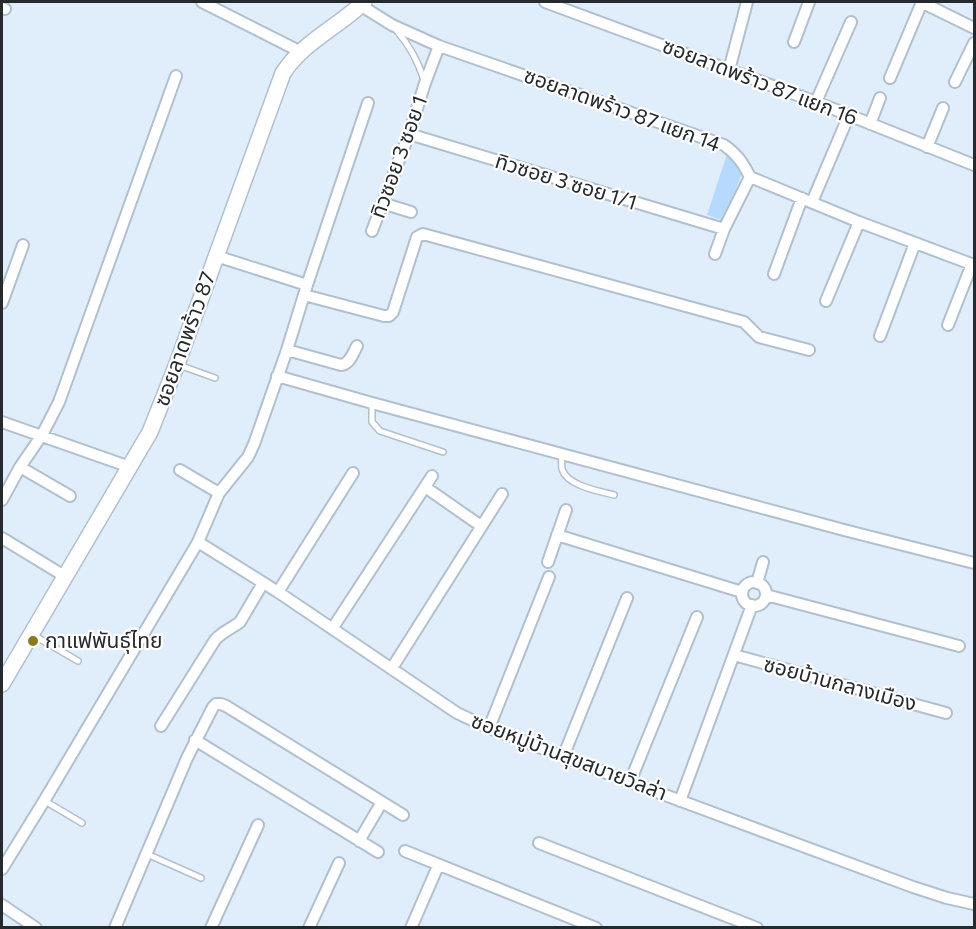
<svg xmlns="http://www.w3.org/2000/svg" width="976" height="929" font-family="Commissioner,'Noto Sans Thai',sans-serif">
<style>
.green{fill:#b5dafd}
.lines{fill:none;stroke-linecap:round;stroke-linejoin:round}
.lane-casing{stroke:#b2c0cd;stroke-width:8}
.street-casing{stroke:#b2c0cd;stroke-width:14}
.secondary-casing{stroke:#b2c0cd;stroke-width:18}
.lane{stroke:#fff;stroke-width:5}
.street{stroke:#fff;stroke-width:10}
.secondary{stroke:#fff;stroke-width:15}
.poi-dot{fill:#8b791e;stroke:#fff;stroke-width:2}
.labels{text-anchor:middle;stroke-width:4.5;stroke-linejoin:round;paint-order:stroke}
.street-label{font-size:21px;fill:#252a2f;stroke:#fff}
.poi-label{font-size:21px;fill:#252a2f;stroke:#fff;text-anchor:start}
</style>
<rect width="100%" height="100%" fill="#e0eefc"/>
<!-- green -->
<path class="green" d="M727 154 743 170 724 221 707 215Z"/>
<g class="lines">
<!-- lane casing -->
<g class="lane-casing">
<path id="lane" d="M397 31C410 46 418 61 424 80
M179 365 215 378
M372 403V422L380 431 443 452
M562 454C562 459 561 464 562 469 567 486 599 491 614 495
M33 635 78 661
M45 801 82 823
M147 854 201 878"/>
</g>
<!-- street casing -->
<g class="street-casing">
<path id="street" d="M202 2 301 52
M545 2 816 102 974 165
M921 2 974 28
M360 5 392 25 439 46 724 145C737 154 743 163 750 177L859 222 974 265
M2 8 5 9
M794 42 809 2
M729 70 747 2
M890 78 922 2
M955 82 974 43
M816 102 851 22
M870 124 880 98
M409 134 724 229 750 177
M927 147 943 108
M812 202 849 115
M382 203 411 212
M372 231 409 134 425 83 439 46
M715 254 724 229
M216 256 307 285
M774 274 802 198
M304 295 384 316H389L393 312 417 237 423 234 744 322 759 337 809 350
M826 301 859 222
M2 303 23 245
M948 325 972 264
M880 336 915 243
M287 350 341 365C350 364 353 353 357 346
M277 376 372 403 844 530 974 563
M2 422 130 467
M20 467 70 496
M180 470 219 493
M425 487 481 526
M2 500 20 467 42 435 59 402 176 76
M557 535 742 592
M2 538 66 577
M198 542 278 592 457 713 489 728 630 782 913 887 947 898 974 904
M548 562 566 510
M742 594a12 12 0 1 1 24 0a12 12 0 1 1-24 0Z
M757 583 763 562
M278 592 353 473
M766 595 959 646
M332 629 432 476
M734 655 946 713
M392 668 502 494
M161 726 215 640C223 631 231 629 240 622L263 583
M489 728 549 577
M195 740 378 852
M563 757 627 598
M630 782 697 617
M680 801 752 605
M359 841 382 802
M539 843 757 928
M405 851 596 928
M2 869 44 801 198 542 219 493 248 457 254 444 287 350 307 285 368 103
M2 905 36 928
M115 928 187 758 213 707 216 704H221L226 706 403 815
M211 928 258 825
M309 928 339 863
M411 928 438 866"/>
</g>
<!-- secondary casing -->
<g class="secondary-casing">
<path id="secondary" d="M2 684 150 432 177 364 283 73C303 42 338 27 364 2"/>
</g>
<!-- lane -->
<use href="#lane" class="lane"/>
<!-- street -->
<use href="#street" class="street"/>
<!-- secondary -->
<use href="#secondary" class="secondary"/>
</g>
<!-- markers -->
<circle class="poi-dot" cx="33" cy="641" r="6"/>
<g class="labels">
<!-- street labels -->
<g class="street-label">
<text transform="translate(760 82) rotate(21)" y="7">ซอยลาดพร้าว 87 แยก 16</text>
<text transform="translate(622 110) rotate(20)" y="7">ซอยลาดพร้าว 87 แยก 14</text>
<text transform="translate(399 157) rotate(-70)" y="7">ทิวซอย 3 ซอย 1</text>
<text transform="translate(566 182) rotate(17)" y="7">ทิวซอย 3 ซอย 1/1</text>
<text transform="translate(185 339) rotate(-70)" y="7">ซอยลาดพร้าว 87</text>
<text transform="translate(840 684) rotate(15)" y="7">ซอยบ้านกลางเมือง</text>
<text transform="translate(569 757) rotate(21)" y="7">ซอยหมู่บ้านสุขสบายวิลล่า</text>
</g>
<!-- poi labels -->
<g class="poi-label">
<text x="45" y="648">กาแฟพันธ์ุไทย</text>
</g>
</g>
<!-- border -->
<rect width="976" height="929" fill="none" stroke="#252a2f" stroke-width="6"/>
</svg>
